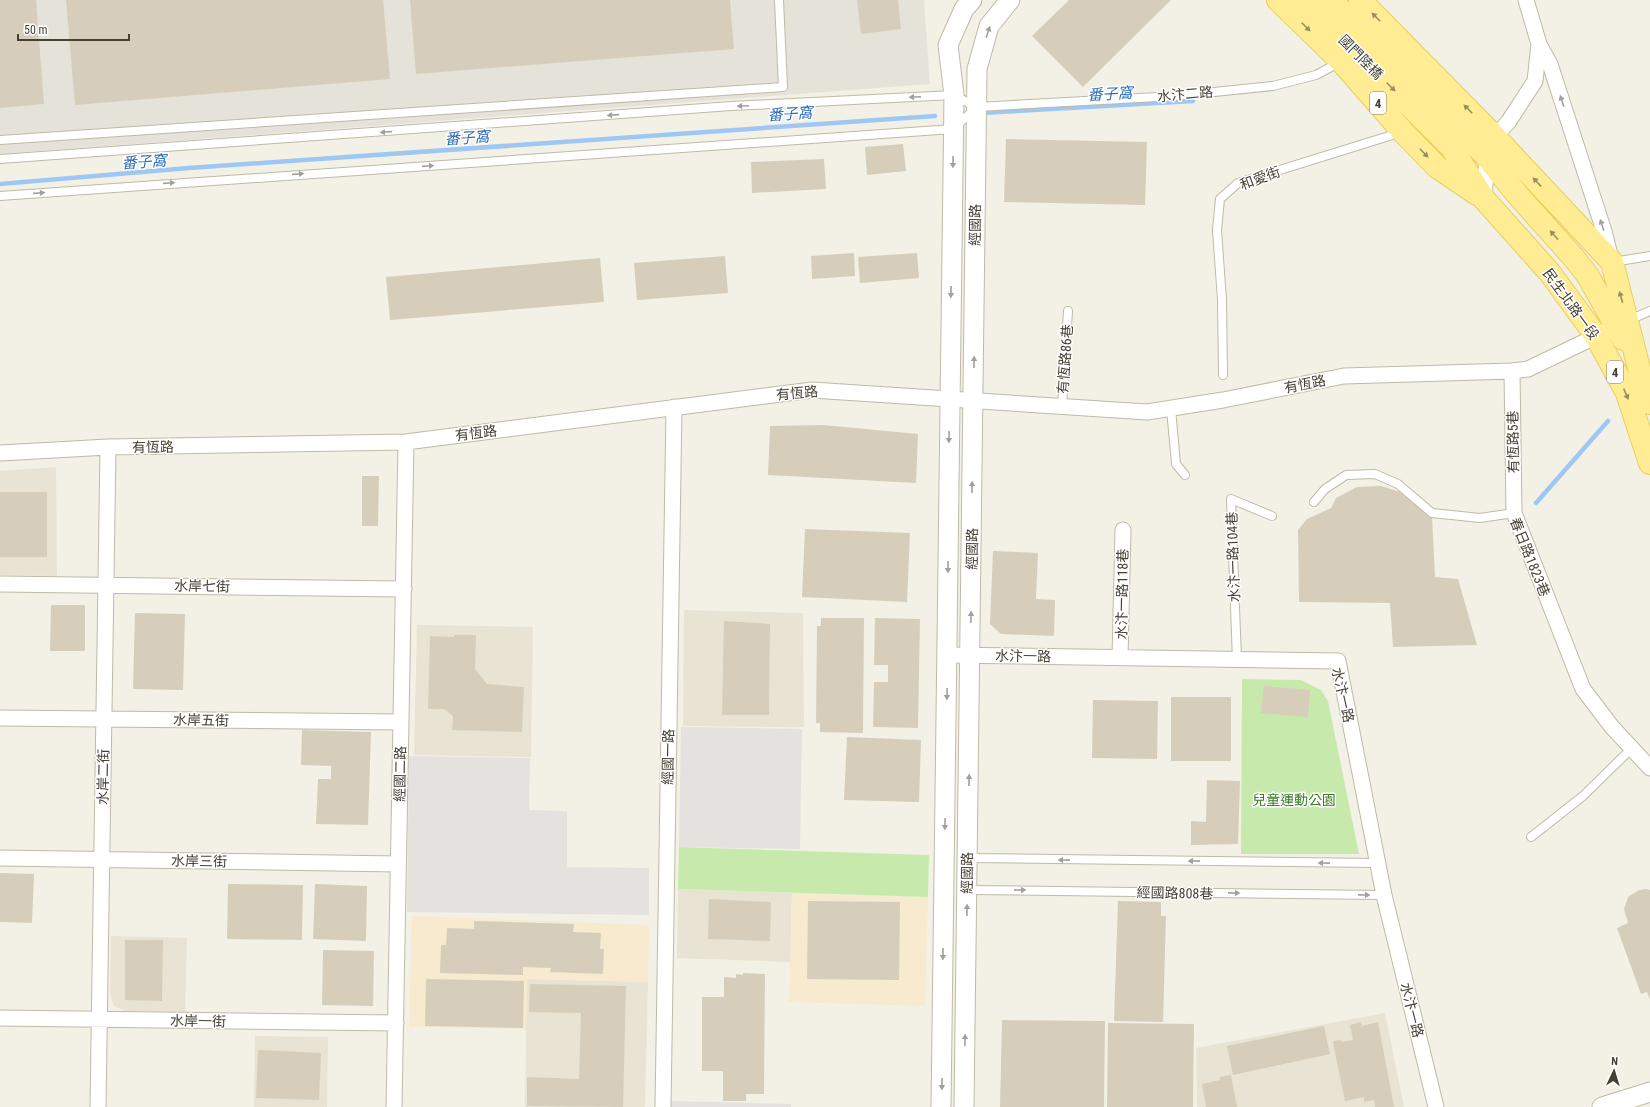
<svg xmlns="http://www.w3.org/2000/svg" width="1650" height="1107" font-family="'Roboto Condensed','Noto Sans TC',sans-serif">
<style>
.residential{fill:#e8e3d3}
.commercial{fill:#f7eacf}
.industrial{fill:#e5e2da}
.green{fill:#c7eaac}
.parking{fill:#e4e2de}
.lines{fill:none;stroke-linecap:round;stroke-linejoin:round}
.stream{stroke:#9ec7f4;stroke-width:4.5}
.building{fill:#d6ceba}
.service-casing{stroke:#bfbaa7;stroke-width:10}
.minor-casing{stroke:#bfbaa7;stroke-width:17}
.tertiary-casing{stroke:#bfbaa7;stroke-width:21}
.primary-casing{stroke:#e9ce5d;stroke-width:24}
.service{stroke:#fff;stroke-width:8}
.minor{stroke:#fff;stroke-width:15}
.tertiary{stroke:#fff;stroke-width:19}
.primary{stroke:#ffec93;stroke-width:22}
.oneway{fill:#998e5f}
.oneway2{fill:#a2a09a}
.labels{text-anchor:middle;stroke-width:3;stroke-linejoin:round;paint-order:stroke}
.shield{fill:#fff;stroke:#7e7a71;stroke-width:1}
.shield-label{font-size:13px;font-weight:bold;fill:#464134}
.street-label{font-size:14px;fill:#464134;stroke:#fff}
.park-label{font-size:14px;fill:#3c7b25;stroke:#fff}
.water-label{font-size:15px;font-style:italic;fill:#286bb7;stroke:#fff}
</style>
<rect width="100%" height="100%" fill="#f3f1e5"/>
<!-- residential -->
<path class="residential" d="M56 467 57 576 0 575V471Z
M684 610 803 613 804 727 683 726Z
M417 625 533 627 531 757 414 755Z
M678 889 792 893 790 962 677 958Z
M111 936 187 938 185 1012 125 1011 114 1006 110 994Z
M527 979 648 982 645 1107H525Z
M1385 1013 1404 1107H1197L1196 1048Z
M255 1036 328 1037 327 1107H254Z"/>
<!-- commercial -->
<path class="commercial" d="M792 893 928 897 925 1006 789 1002Z
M412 916 649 925 648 982 527 979 526 1029 409 1027Z"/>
<!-- industrial -->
<path class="industrial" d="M0 0H924L930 84 0 154Z"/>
<!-- green -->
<path class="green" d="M1242 679 1301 680 1321 690 1328 701 1359 854H1241Z
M679 847 929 855 928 897 678 889Z"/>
<!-- parking -->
<path class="parking" d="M681 727 802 729 800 849 679 847Z
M409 756 530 758 529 810 567 811V867L649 868V915L407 912Z
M670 1101 791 1104V1107H670Z"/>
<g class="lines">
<!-- stream -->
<path class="stream" d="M981 113 1193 101
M0 184 189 168 935 116
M1536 503 1608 421"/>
</g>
<!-- building -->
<path class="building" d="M0 0H36L44 104 0 108Z
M66 0H383L390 79 75 105Z
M410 0H730L734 49 416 74Z
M857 0H898L901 29 861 34Z
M1069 0H1171L1083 87 1032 36Z
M1006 139 1147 142 1145 205 1004 202Z
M903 144 906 171 867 175 865 147Z
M824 159 826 189 752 193 751 162Z
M854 253 855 276 812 279 811 256Z
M917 253 919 278 860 283 858 257Z
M725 256 728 293 637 300 634 263Z
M600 258 604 302 390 320 386 277Z
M823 425 918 434 916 483 768 475 770 426Z
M362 476H379L378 526H362Z
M1381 486 1400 492 1432 516 1435 577 1458 579 1477 645 1393 647 1390 603 1299 602 1298 530 1307 519 1331 508 1336 498 1357 487Z
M0 492H47V557H0Z
M805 529 910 533 907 602 802 597Z
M993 551 1038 553 1036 599 1055 600 1054 636 1001 634 990 624Z
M51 605H85V651H50Z
M135 613 185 614 183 690 133 689Z
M821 618H864L863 733 820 732V723H816L817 626H821Z
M875 618 920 619 918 728 873 727 874 682H888V665H874Z
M724 621 770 624 769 715H722Z
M454 635H476L475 669 487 684 524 687 522 732 452 730 453 716 444 709H428L430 636 454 637Z
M1264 686 1310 690 1308 717 1261 713Z
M1171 697H1231V761H1171Z
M1093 700 1158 701 1157 759 1092 758Z
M302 730 371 732 368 825 316 824 318 779H331V766L301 765Z
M847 737 921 740 919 802 844 800Z
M1207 780 1240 781 1238 844 1191 845V821L1206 822Z
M0 873 34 874 32 923 0 922Z
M228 884 303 885 302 940 227 939Z
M315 884 367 886 366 941 313 939Z
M1646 889 1650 890V1000L1647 992 1641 994 1617 928 1628 923 1624 909 1628 897 1639 890Z
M709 899 771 902 770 941 708 939Z
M808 901 900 902 899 980 807 979Z
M1118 901 1161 902V916H1166L1163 1022 1114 1021Z
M474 921 574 924 573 932 601 933 600 949H604L603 974 550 972 551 968 523 967V975L440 973 441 945H446L447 928 474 929Z
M125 940H163L162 1001 125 1000Z
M323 950 374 951 373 1006 322 1005Z
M743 973 765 974 764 1094H746V1101H723V1071H702V997H724V977L736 978V974L743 975Z
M426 979 524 981 523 1028 425 1026Z
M530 984 626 986 623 1107 527 1106V1077L579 1079 581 1013 529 1012Z
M1002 1020 1105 1021 1104 1107H1000Z
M1361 1022 1362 1026 1378 1022 1394 1107H1375L1374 1100 1364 1102V1097L1345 1101 1333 1043 1334 1041 1341 1040 1342 1042 1353 1040 1350 1025Z
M1108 1023 1194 1024 1193 1107H1107Z
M1324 1026 1330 1054 1233 1075 1227 1046Z
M258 1050 321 1053 319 1100 256 1098Z
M1231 1075 1237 1107H1206L1202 1084 1220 1080V1077Z"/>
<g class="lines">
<!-- service casing -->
<g class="service-casing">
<path id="service" d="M977 107 1175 96 1273 86 1316 75 1340 62
M0 140 783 87 779 0
M0 159 731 106 954 95 976 107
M0 196 953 129 975 109
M1613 262 1650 256
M1627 321 1650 311
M1223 375 1222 300 1217 230 1220 199 1238 183 1402 132
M1062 406 1068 311
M1171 409 1176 464 1185 475
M1314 502 1325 489 1346 475 1375 474 1398 484 1432 513 1480 518 1514 513
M1237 660 1231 499 1272 516
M1531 837 1583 796 1632 748
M967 858 1377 863
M967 890 1384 895"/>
</g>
<!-- minor casing -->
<g class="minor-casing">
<path id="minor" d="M1526 0 1539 44 1550 64 1604 231 1611 259
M1484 199 1487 157 1495 137 1509 121 1535 81 1539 44
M1512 371 1514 513 1583 689 1612 727 1650 768
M0 453 108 447 406 442 812 390 1147 412 1223 400 1344 376 1512 371 1528 369 1605 332
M0 584 404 589
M948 655 1338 661 1384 895 1436 1107
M1120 658 1123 530
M0 718 401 722
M0 858 398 864
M0 1018 396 1023
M98 1107 108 447
M394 1107 406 442
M663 1107 674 407"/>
</g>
<!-- tertiary casing -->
<g class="tertiary-casing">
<path id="tertiary" d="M941 1107 954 95 948 45 964 9 972 0
M964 1107 977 69 989 26 1010 0
M1602 1107 1650 1092"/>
</g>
<!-- primary casing -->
<g class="primary-casing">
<path id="primary" d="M1278 0 1341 61 1403 132 1437 167 1477 194
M1304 0 1452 148 1484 199 1550 273 1596 336 1627 393 1650 463
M1331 0 1487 157 1516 193 1574 258 1588 276 1623 339
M1360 0 1495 137 1612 262 1641 376 1650 403"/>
</g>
<!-- service -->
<use href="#service" class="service"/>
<!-- minor -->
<use href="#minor" class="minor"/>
<!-- tertiary -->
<use href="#tertiary" class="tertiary"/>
<!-- primary -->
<use href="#primary" class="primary"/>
</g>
<!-- one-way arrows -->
<defs><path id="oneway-solid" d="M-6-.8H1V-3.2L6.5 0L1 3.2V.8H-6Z"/></defs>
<g class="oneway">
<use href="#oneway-solid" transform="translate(1376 17) rotate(-135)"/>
<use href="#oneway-solid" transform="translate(1306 27) rotate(45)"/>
<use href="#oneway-solid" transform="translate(1391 87) rotate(45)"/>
<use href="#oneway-solid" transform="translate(1468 109) rotate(-135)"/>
<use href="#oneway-solid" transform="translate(1424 153) rotate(46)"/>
<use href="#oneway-solid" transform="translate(1537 182) rotate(-133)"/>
<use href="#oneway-solid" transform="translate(1554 235) rotate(-132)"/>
<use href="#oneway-solid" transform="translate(1621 297) rotate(-105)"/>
<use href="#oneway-solid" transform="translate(1626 394) rotate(67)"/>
</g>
<g class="oneway2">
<use href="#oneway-solid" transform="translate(988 32) rotate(-72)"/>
<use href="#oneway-solid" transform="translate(915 97) rotate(177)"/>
<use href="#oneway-solid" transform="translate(1562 101) rotate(-108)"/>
<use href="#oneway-solid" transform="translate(743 106) rotate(177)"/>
<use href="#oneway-solid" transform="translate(613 115) rotate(176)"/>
<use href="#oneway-solid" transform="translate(386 132) rotate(176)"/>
<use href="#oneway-solid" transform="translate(953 162) rotate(91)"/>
<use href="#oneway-solid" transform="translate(428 166) rotate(-4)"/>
<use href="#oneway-solid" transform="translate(298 174) rotate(-4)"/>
<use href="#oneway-solid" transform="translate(169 183) rotate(-4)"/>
<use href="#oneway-solid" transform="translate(39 193) rotate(-4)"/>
<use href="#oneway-solid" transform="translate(1602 225) rotate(-108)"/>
<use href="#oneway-solid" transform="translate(951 292) rotate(91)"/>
<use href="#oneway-solid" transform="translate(974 362) rotate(-89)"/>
<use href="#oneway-solid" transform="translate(949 437) rotate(91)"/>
<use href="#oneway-solid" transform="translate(972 487) rotate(-89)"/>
<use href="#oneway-solid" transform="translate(948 567) rotate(91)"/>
<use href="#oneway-solid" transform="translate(971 617) rotate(-89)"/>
<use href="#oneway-solid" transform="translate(947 694) rotate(91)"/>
<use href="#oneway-solid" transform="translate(969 780) rotate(-89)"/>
<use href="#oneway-solid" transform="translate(945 824) rotate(91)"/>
<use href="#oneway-solid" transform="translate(1064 860) rotate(-179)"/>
<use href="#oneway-solid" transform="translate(1194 861) rotate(-179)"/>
<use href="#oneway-solid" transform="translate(1324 863) rotate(-179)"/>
<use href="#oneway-solid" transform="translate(1020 890) rotate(1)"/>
<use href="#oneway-solid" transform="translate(1234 893) rotate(1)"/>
<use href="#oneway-solid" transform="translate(1364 895) rotate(1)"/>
<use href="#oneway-solid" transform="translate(967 910) rotate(-89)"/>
<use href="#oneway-solid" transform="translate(943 954) rotate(91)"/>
<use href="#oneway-solid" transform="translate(965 1040) rotate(-89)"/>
<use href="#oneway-solid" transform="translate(942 1084) rotate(91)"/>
</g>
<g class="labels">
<!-- shield labels -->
<g class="shield">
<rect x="1370" y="92" width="16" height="22" rx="3"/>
<rect x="1607" y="361" width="16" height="22" rx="3"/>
</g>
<g class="shield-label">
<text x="1378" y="108">4</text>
<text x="1615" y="377">4</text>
</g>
<!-- street labels -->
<g class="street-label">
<text transform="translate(1361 57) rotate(45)" y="5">國門陸橋</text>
<text transform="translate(1185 94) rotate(-5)" y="5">水汴二路</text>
<text transform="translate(1260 178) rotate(-20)" y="5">和愛街</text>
<text transform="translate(975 225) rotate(-89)" y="5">經國路</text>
<text transform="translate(1571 304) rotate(54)" y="5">民生北路一段</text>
<text transform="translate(1065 359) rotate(-86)" y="5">有恆路86巷</text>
<text transform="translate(1305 384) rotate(-11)" y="5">有恆路</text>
<text transform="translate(797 393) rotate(-5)" y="5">有恆路</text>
<text transform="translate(476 433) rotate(-7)" y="5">有恆路</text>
<text transform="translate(1513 442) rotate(-91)" y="5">有恆路5巷</text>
<text transform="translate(153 447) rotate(-1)" y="5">有恆路</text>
<text transform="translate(972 549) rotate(-89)" y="5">經國路</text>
<text transform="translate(1233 557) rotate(-92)" y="5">水汴一路104巷</text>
<text transform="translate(1530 557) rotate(68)" y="5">春日路1823巷</text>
<text transform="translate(202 586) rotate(1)" y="5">水岸七街</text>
<text transform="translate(1122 594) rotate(-89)" y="5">水汴一路118巷</text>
<text transform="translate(1023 656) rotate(1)" y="5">水汴一路</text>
<text transform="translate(1343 695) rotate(77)" y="5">水汴一路</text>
<text transform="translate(201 720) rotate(1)" y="5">水岸五街</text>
<text transform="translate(668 757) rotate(-89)" y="5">經國一路</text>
<text transform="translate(400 774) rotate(-89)" y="5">經國二路</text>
<text transform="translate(103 777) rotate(-89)" y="5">水岸二街</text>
<text transform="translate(199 861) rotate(1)" y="5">水岸三街</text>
<text transform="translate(967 873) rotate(-89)" y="5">經國路</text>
<text transform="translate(1175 893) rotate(1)" y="5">經國路808巷</text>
<text transform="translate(1412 1010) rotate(76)" y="5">水汴一路</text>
<text transform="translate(198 1021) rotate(1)" y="5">水岸一街</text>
</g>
<!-- park labels -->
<g class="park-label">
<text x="1294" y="805">兒童運動公園</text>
</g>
<!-- water labels -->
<g class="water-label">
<text transform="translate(1110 94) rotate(-3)" y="5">番子窩</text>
<text transform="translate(790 114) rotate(-4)" y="5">番子窩</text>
<text transform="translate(467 138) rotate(-4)" y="5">番子窩</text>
<text transform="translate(144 162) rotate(-4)" y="5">番子窩</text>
</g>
</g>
<!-- north arrow -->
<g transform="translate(1614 1071) rotate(4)" stroke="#ffffff" stroke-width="3" paint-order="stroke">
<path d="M0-3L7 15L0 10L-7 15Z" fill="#464134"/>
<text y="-6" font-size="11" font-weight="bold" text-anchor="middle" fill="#464134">N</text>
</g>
<!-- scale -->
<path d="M18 34v6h111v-6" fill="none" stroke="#464134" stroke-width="2"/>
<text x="24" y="34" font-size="12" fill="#464134" stroke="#ffffff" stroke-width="3" paint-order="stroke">50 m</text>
</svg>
